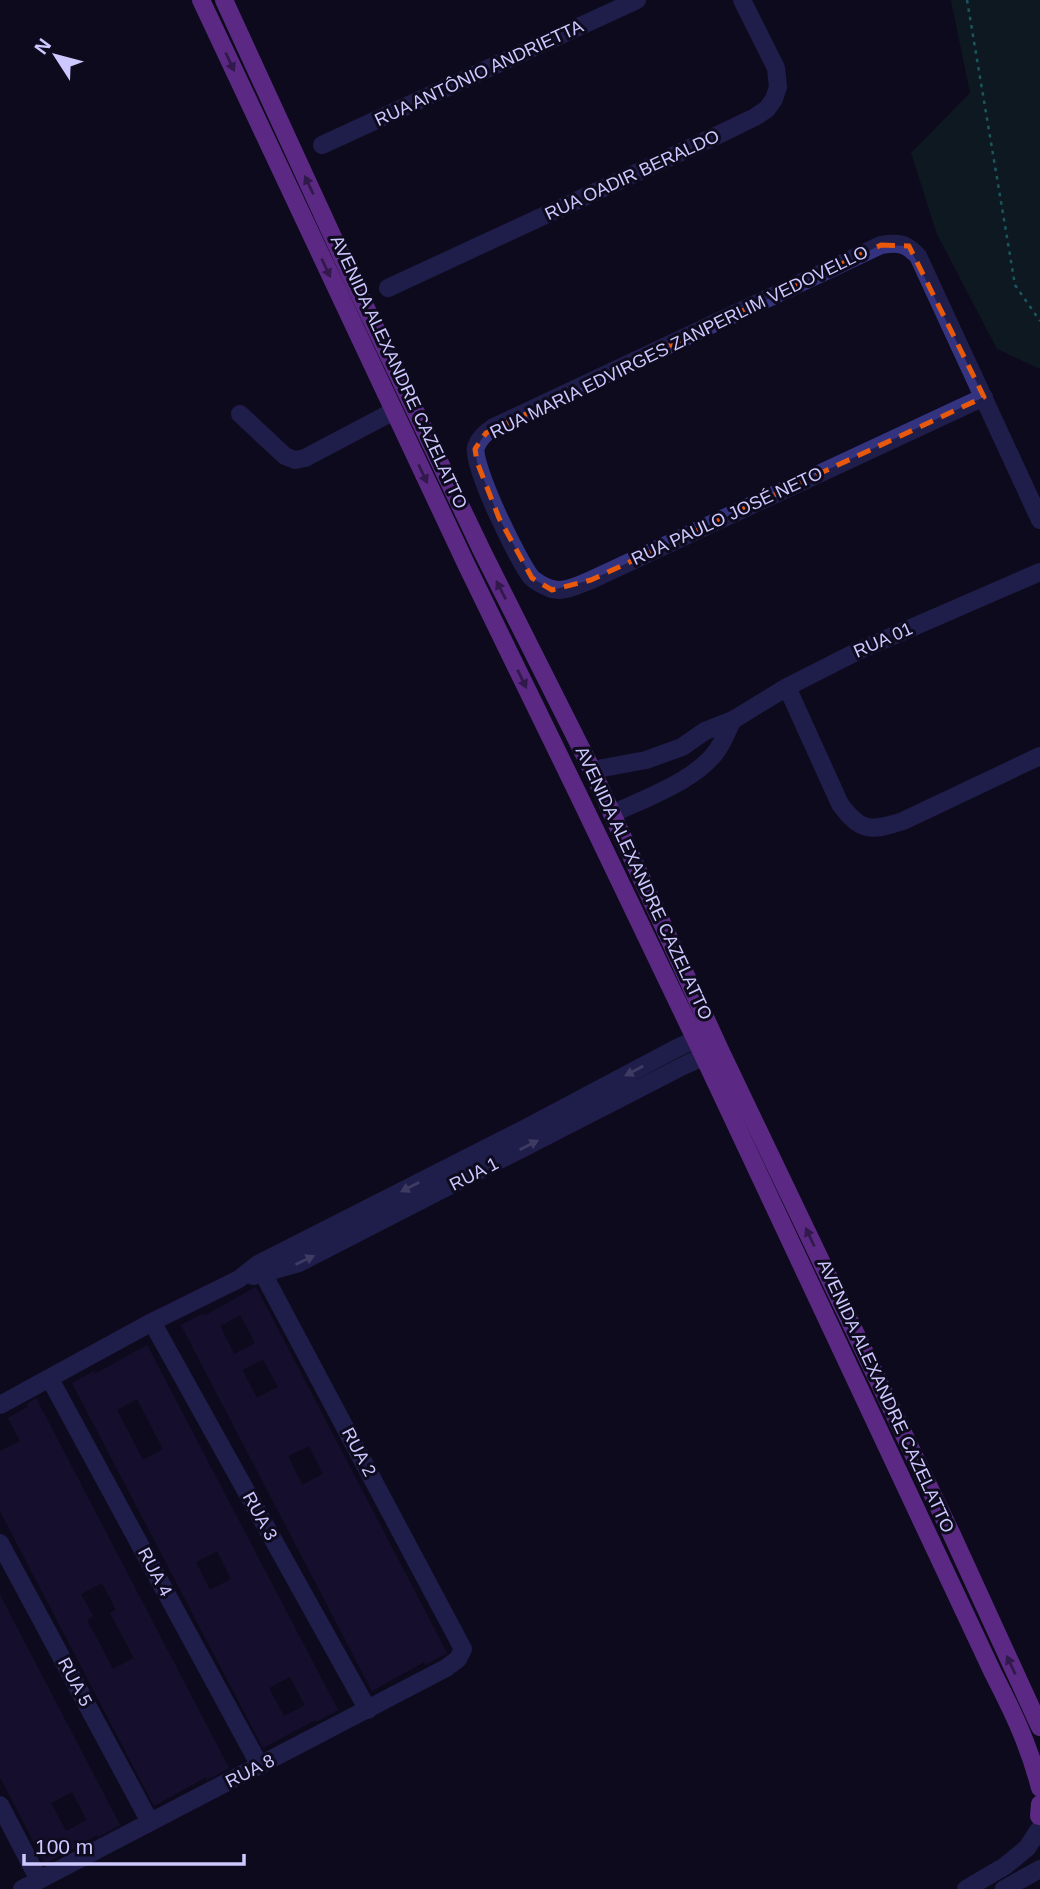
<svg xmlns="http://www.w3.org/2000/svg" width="1040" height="1889" font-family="Arial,sans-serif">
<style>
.green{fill:#0d2826}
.building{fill:#1d1640;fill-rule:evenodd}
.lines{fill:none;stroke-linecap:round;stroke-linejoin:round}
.path{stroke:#27b4a8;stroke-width:2.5;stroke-dasharray:3.5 5;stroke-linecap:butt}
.minor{stroke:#343380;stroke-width:18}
.major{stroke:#b94fff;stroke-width:18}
.oneway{fill:#5b2a83}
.oneway2{fill:#7976b9}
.marked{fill:none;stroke:#e8590c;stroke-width:5;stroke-dasharray:14 9;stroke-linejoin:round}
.labels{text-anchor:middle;stroke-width:6;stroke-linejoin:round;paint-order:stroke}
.street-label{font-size:18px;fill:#cdc8ff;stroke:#0e0b1e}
</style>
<rect width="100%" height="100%" fill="#0e0b1e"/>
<!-- green -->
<path class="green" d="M951 0H1040V369L997 349 937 234 911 153 970 93Z"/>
<!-- building -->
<path class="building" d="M256 1287 447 1653 425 1665 424 1662 372 1691 181 1325 203 1314 204 1316ZM240 1315 255 1343 234 1354 220 1326ZM263 1359 278 1387 257 1398 242 1370ZM309 1446 323 1474 302 1485 288 1456Z
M147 1345 338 1710 316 1722 315 1720 263 1748 72 1383 94 1371 95 1374ZM137 1399 163 1449 143 1460 117 1410ZM217 1551 231 1579 210 1590 196 1562ZM290 1677 305 1705 284 1716 269 1688Z
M36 1398 229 1768 207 1780 206 1777 154 1806 0 1511V1451L20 1441 8 1418 28 1407 27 1404ZM102 1583 116 1610 110 1613 134 1658 113 1669 87 1620 93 1616 81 1594Z
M0 1595 120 1825 98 1837 97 1835 45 1864 0 1777ZM72 1792 87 1820 66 1831 51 1803Z"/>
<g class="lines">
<!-- path -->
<path class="path" d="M967 0 1015 285 1040 321"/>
<!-- minor -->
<path class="minor" d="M322 145 637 0
M388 288 720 134 755 117 767 109 774 99 778 87 776 68 742 0
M984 397 591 580C578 585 562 594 549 588 544 586 535 581 531 577 518 561 471 464 476 447 479 438 486 432 494 427L881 245C899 242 905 243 918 256L1040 520
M240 414 285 456 295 460 305 458 394 411
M787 687 840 804C861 833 872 831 903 821L1040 756
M592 770 646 760 682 747 705 731 733 720 787 687 858 651 1040 572
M612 814C645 798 698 780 718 749 724 740 728 729 733 720
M253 1276 299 1263 683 1066 718 1050
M152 1322 368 1710
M50 1379 260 1766
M0 1405 152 1322 239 1279 258 1264 524 1129 675 1049 709 1033
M0 1543 150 1822
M0 1805 39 1880
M22 1889 446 1668 458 1659 463 1649 258 1264
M966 1889 1005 1866 1027 1848 1040 1828
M1004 1889 1040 1869"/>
<!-- major -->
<path class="major" d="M201 0 467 566 577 792 704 1057 993 1673C1013 1712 1029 1745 1040 1788
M224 0 354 283 482 551 592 770 720 1050 952 1535 1040 1727
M1039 1816 1040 1804"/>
</g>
<!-- one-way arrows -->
<defs><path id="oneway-solid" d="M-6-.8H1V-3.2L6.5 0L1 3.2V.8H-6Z" transform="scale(1.75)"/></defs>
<g class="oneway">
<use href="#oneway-solid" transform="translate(230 62) rotate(65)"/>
<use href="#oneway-solid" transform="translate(309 185) rotate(-115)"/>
<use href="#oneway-solid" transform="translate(326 268) rotate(65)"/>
<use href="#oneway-solid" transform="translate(423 474) rotate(65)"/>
<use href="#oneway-solid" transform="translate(501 590) rotate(-117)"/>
<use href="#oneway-solid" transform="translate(522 679) rotate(64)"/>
<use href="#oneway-solid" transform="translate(810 1237) rotate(-115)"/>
<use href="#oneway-solid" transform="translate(1011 1665) rotate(-115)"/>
</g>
<g class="oneway2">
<use href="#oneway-solid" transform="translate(634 1071) rotate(152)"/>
<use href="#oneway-solid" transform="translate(529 1145) rotate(-27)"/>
<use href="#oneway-solid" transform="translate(410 1187) rotate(153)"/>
<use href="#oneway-solid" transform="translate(305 1260) rotate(-25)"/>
</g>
<!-- marked area -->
<path d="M0 0H1040V1889H0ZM881 245 909 246 984 397 591 580 552 590 532 578 499 518 477 462 475 449 486 433Z" fill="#0e0b1e" fill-opacity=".55" fill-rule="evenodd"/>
<path class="marked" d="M881 245 909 246 984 397 591 580 552 590 532 578 499 518 477 462 475 449 486 433Z"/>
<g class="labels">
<!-- street labels -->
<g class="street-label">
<text transform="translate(479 73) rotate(-25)" y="6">RUA ANTÔNIO ANDRIETTA</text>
<text transform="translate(632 175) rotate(-25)" y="6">RUA OADIR BERALDO</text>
<text transform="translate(679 342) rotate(-26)" y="6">RUA MARIA EDVIRGES ZANPERLIM VEDOVELLO</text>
<text transform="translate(399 372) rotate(65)" y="6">AVENIDA ALEXANDRE CAZELATTO</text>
<text transform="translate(727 516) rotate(-25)" y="6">RUA PAULO JOSÉ NETO</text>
<text transform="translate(883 640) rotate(-24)" y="6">RUA 01</text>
<text transform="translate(644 883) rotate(65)" y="6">AVENIDA ALEXANDRE CAZELATTO</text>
<text transform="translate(474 1174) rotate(-27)" y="6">RUA 1</text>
<text transform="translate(886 1396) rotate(65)" y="6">AVENIDA ALEXANDRE CAZELATTO</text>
<text transform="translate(359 1452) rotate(62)" y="6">RUA 2</text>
<text transform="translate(260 1516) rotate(61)" y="6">RUA 3</text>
<text transform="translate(155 1572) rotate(62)" y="6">RUA 4</text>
<text transform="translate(75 1682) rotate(62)" y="6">RUA 5</text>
<text transform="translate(250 1771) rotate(-27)" y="6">RUA 8</text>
</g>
</g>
<!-- north arrow -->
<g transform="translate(56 56) rotate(306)" stroke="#0e0b1e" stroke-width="5" paint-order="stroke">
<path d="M0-5L12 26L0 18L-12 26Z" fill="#cdc8ff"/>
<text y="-10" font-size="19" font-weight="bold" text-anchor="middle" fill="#cdc8ff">N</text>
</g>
<!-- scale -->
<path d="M24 1854v10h220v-10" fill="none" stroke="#cdc8ff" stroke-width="3.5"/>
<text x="35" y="1854" font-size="21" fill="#cdc8ff" stroke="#0e0b1e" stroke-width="5" paint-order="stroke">100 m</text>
</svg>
